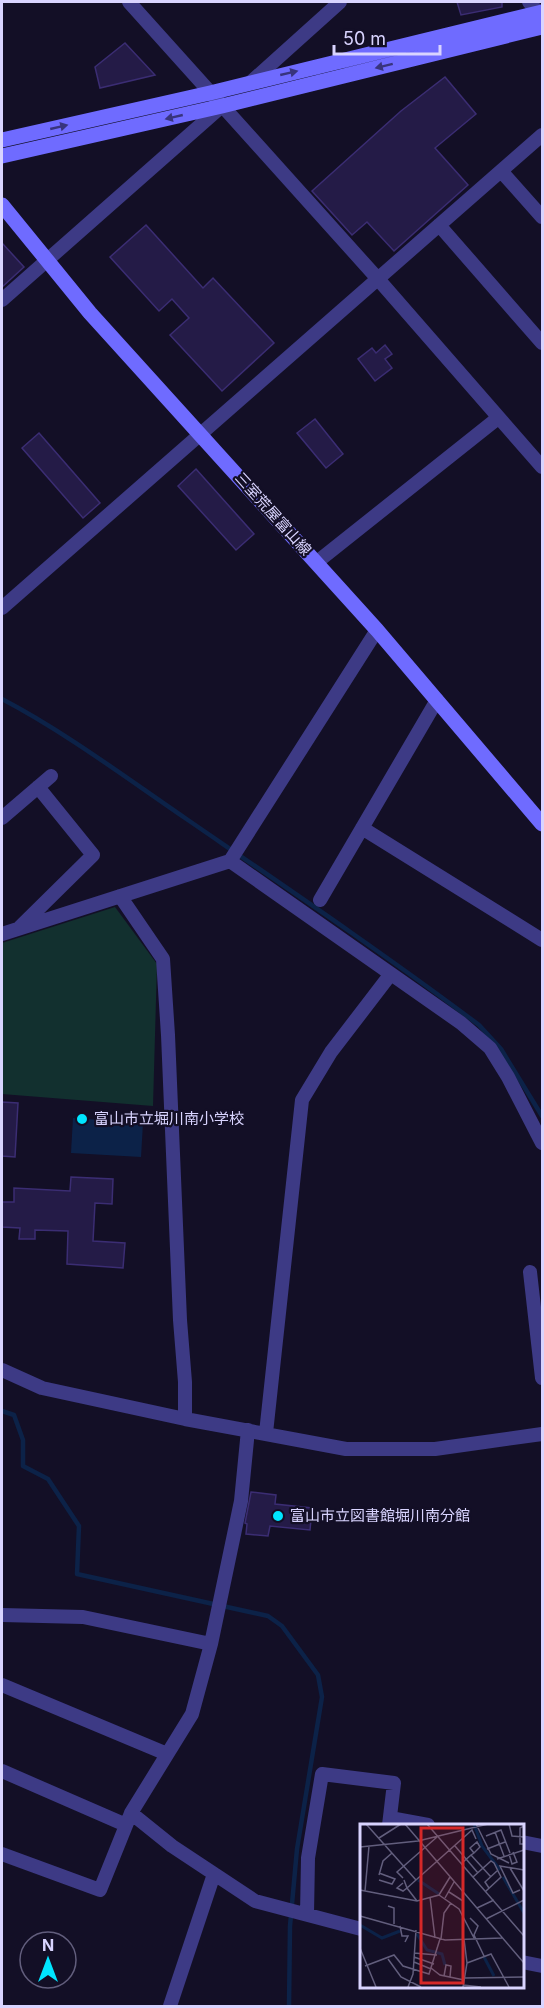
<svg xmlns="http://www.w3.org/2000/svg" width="544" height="2008" font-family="Inter,'Noto Sans JP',sans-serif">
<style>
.green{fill:#12302f}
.water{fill:#0c2248}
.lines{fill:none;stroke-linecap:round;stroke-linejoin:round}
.stream{stroke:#0c2248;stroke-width:4.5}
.building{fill:#241b47;stroke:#3b2d73;stroke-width:1.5}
.street{stroke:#3d3a85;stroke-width:14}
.secondary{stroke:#6f6bff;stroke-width:15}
.oneway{fill:#38347d}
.poi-dot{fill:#00e5ff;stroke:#130f26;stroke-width:2}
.labels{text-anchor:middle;stroke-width:4.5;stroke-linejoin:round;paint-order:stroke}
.street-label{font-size:15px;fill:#d9d4ff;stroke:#130f26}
.poi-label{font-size:15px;fill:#d9d4ff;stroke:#130f26;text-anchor:start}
.inset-river{fill:none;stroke:#0c2248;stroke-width:3}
.inset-road{fill:none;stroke:#625e7d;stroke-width:1.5}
.view{fill:#d62828;fill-opacity:0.15;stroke:#d62828;stroke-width:3}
.inset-edge{fill:none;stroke:#d9d4ff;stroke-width:3}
</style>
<rect width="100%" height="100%" fill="#130f26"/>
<!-- green -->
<path class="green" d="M115 907 157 964 153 1106 2 1094V943Z"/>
<!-- water -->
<path class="water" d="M73 1118 143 1123 141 1157 71 1153Z"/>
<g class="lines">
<!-- stream -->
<path class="stream" d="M2 699C65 732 125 777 185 818 284 886 383 953 479 1025L501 1049 542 1116
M2 1411 14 1415 23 1440V1466L48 1479 79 1526 77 1574 268 1616 282 1626 318 1675 322 1697 297 1849 290 1926 289 2006"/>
</g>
<!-- building -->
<path class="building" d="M457 2H502V7L461 15Z
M125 43 155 75 100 88 95 67Z
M445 77 476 114 435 148 468 185 394 251 367 222 352 235 312 191 401 111Z
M146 225 203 288 213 278 274 343 222 391 170 335 189 318 172 299 159 311 110 257Z
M2 243 24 267 2 287Z
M385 345 392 354 385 359 392 368 375 381 358 359 372 348 376 353Z
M315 419 343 454 326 468 297 433Z
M39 433 100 503 83 518 22 448Z
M196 469 254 534 236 550 178 486Z
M2 1102 18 1103 15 1157 2 1156Z
M71 1177 113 1179 112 1204 95 1203 93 1241 125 1243 123 1268 67 1264 68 1231 35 1230V1239H19L20 1228 2 1227V1202H14V1188L70 1191Z
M251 1492 276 1495 275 1504 312 1508 310 1530 270 1526 268 1536 246 1534 247 1524 245 1523Z"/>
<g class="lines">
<!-- street -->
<path class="street" d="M129 2 378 279 542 467
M529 2 542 17
M251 82 340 2
M501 171 542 217
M439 225 542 343
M2 300 222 106
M317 562 498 418
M2 608 542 135
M2 818 51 776
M362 828 542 940
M230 861 461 1023 490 1048 508 1077 542 1143
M120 896 163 959 168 1035 180 1320 185 1382V1419
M320 900 437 700
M20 927 93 855 38 787
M2 934 230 861 377 630
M530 1272 542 1378
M2 1370 42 1388 185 1419 346 1449H435L542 1434
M266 1433 302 1100 331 1052 390 975
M2 1615 83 1617 211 1644
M2 1685 167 1754
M2 1771 126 1825
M131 1813 172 1846 255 1901 361 1929
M390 1818 428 1825
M522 1842 542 1846
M2 1854 100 1890 131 1813 192 1714 211 1644 241 1501 248 1430
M307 1914 308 1858 322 1774 394 1783 389 1825
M522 1962 542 1966
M170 2006 214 1874"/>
<!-- secondary -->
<path class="secondary" d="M2 140 210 93 542 12
M2 156 222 106 542 27
M2 205 90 313 377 630 542 824"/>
</g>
<!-- one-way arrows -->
<defs><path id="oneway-solid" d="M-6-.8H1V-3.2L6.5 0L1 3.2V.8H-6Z" transform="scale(1.5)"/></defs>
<g class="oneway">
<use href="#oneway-solid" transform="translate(384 66) rotate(166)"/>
<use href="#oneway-solid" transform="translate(289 73) rotate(-13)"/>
<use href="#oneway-solid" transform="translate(174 117) rotate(167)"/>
<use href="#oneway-solid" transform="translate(59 127) rotate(-13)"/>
</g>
<!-- markers -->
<g class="poi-dot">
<circle cx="82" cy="1119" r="6"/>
<circle cx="278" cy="1516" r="6"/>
</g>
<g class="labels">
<!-- street labels -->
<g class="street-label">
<text transform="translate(273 514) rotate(48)" y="5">三室荒屋富山線</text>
</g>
<!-- poi labels -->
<g class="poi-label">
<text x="94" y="1124">富山市立堀川南小学校</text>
<text x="290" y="1521">富山市立図書館堀川南分館</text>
</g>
</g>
<!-- overview -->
<g transform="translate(360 1824)">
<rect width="164" height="164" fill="#130f26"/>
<path class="inset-river" d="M114 0 122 22 140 46M143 53 164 89M58 56 79 70M0 101 22 114 40 107M57 110 67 126 82 130 85 141M124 133 134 152"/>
<path class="inset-road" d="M6 0 56 56M45 0 164 139M67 0 164 112M116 0 131 30 149 39M149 0 152 12 164 13M164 2 160 4V20H164M135 8 144 32M126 12 141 6 150 29M19 14 41 0M95 22 118 49M0 23 58 17 128 0M127 25 145 18M149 30 152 40 157 38 153 28M111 31 114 29 120 23 117 18 110 24 114 29M137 35 164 26M102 39 111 31 131 53M150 44 164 67M19 49 35 55 32 60 19 56M19 51 23 37 32 29M113 53 131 37 134 39 141 53 126 67M43 54 37 48 77 13M43 59 37 64 43 67 47 64 44 56M129 64 125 58 138 46M0 66 57 77 79 71 90 53M160 66 153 69 140 42 164 46M5 67 9 22M89 68 103 77V94M79 71 99 85 114 114M70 73 75 114M85 74 94 58M57 77 47 64 112 6 116 15M28 82 34 84V100M117 84 134 76M0 92 85 116 142 114M110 94 118 102 114 111 124 132M126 95 164 76M40 102 42 112H48L45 118M81 115 84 89 91 79M0 124 16 163M54 129 77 131M54 133 74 140M28 135 41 153 61 163M54 138 71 145M107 139 131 130 149 163M5 142 34 131 43 142 69 150 80 115M71 144 80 151 104 156M84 152 86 141 91 142 90 153M105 154 164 153M103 161 121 163M48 163 53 150 56 106M103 163 107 139 104 115"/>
<path class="view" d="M61 4H103V159H61Z"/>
<rect width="164" height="164" class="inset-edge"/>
</g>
<!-- border -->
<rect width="544" height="2008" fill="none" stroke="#d9d4ff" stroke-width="6"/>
<!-- north arrow -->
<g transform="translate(48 1960)"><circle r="28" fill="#130f26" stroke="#625e7d" stroke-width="1.5"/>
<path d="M0-4.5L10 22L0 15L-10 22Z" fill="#00e5ff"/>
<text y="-9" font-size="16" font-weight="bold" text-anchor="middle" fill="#d9d4ff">N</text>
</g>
<!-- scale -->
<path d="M334 45v9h106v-9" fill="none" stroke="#d9d4ff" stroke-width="3"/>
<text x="343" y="45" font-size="18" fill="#d9d4ff" stroke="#130f26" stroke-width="4.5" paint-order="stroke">50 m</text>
</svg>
